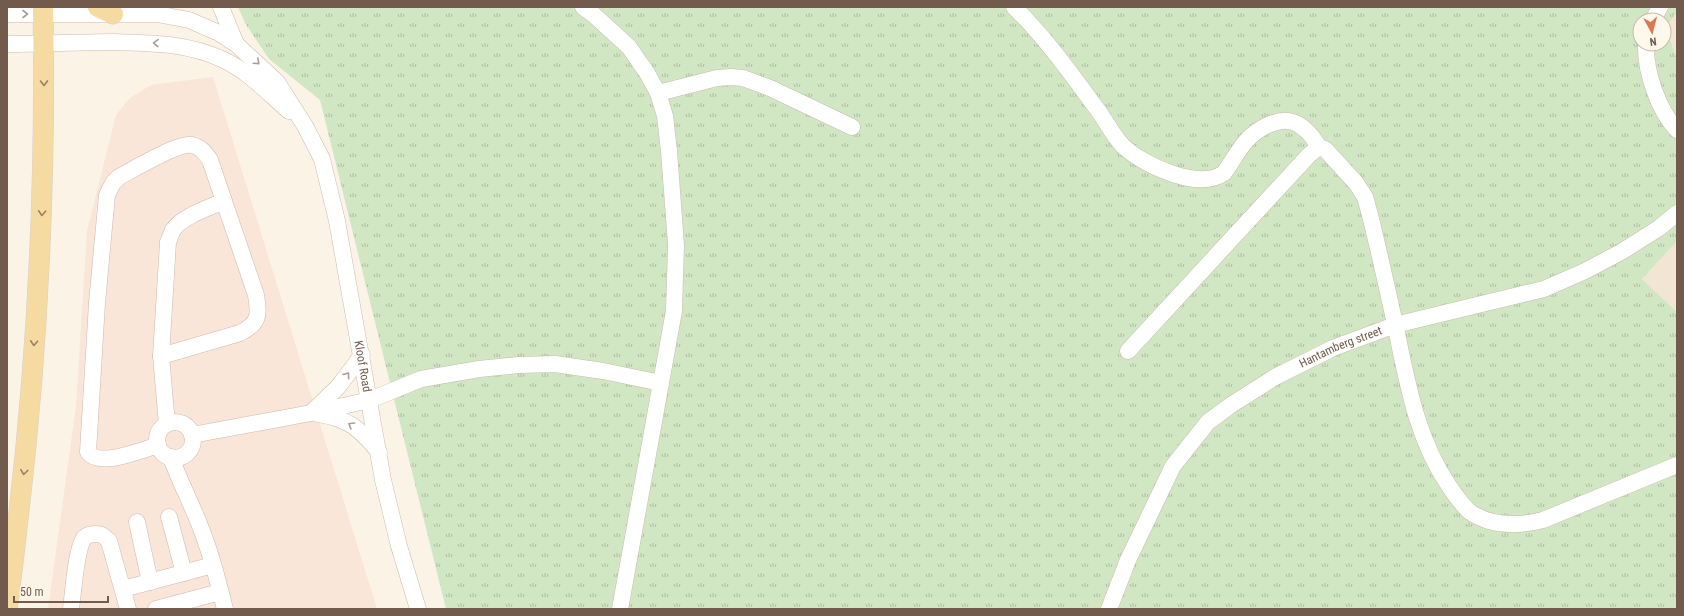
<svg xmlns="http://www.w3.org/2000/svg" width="1684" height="616" font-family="'Roboto Condensed',sans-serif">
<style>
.residential{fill:#f2e5d4}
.commercial{fill:#fae5d9}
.grass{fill:url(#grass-tufts);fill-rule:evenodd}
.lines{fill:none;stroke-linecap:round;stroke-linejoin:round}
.minor-casing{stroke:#ccbbac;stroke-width:17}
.major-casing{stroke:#d8d1cd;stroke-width:21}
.minor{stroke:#fff;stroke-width:16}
.major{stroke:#f5daa1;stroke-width:20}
.oneway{stroke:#aa9d94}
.oneway2{stroke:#998166}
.labels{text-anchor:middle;stroke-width:3;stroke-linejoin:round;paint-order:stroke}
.street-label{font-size:12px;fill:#725b4c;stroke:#fef7eb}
</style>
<defs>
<pattern id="grass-tufts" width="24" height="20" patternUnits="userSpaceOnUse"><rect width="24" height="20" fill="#d1e7c4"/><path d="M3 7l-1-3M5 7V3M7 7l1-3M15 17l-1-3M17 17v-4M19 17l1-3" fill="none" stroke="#aebea1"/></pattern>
</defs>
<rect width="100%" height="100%" fill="#fbf3e5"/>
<!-- residential -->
<path class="residential" d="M1677 12V60L1666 27Z
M1677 241V312L1642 279Z"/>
<!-- commercial -->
<path class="commercial" d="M213 77 377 609H48L76 406 87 231 116 115 130 98 151 85Z"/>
<!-- grass -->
<path class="grass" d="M238 7H1677V12L1666 27 1677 60V241L1642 279 1677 312V609H446L320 100 269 59 245 23ZM1640 20H1664V44H1640Z"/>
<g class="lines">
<!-- minor casing -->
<g class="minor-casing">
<g id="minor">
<path d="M221 7 236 44"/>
<path d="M583 7 594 15 629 47 647 73 658 93 665 116 669 151 676 245 674 311 620 609"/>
<path d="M1014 7C1046 38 1071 74 1097 109 1106 121 1113 136 1123 146 1143 165 1198 191 1224 173 1232 162 1238 150 1247 140 1257 129 1278 117 1293 122 1305 126 1313 137 1319 147"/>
<path id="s1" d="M7 14H157L189 20 219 33 236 44 277 82 305 126 322 159 337 221 383 480 399 546 418 609"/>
<path d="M1653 20 1660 7"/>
<path d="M7 44C43 44 78 42 114 42 153 43 188 43 224 60 249 72 268 93 289 111"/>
<path d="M1646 44C1645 71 1658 110 1677 130"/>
<path d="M658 93 717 78 731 77 743 78 770 88 852 127"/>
<path d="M1128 351 1309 155 1319 147 1325 149 1356 183 1365 197 1370 215C1379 251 1387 288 1395 324 1407 380 1416 438 1449 486 1455 495 1462 505 1470 512 1492 527 1519 526 1543 520L1677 465"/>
<path d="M312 412 338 387 362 355"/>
<path d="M318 414C348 418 360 429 379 452"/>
<circle cx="175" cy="440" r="18"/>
<path d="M167 424 161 356 168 242C170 238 171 234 173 230 182 216 209 208 224 201"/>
<path d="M192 435 311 413 370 400 421 379 479 369 519 365 555 364 603 371 661 383"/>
<path d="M158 445C142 450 99 468 88 452L97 303 107 195 113 183 119 177C132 170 179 142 192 145 201 147 205 153 210 160L256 295C259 315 260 323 240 333L161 356"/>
<path d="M171 457C179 481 191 502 200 526 211 553 218 581 225 609"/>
<path d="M169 517 184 573"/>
<path d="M137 522 150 582"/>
<path d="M123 589 213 565"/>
<path d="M71 609C73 594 76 549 84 538 87 535 91 534 95 534 102 534 104 536 109 541L128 609"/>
<path d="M156 609 220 592"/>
<path id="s2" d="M1109 609 1128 560 1173 466 1208 422 1231 405 1275 377 1333 348 1395 325 1544 289 1585 271 1621 252 1659 228 1677 213"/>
</g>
</g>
<!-- major casing -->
<g class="major-casing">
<path id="major" d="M98 7 113 14
M7 609C11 582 14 555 17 528 38 355 46 181 43 7"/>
</g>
<!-- minor -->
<use href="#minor" class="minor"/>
<!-- major -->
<use href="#major" class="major"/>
</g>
<!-- one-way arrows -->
<defs><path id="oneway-chevron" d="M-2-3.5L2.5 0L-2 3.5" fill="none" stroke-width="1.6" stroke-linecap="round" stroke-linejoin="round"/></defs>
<g class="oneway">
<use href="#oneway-chevron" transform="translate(25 14)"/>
<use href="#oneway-chevron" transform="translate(156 43) rotate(-178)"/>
<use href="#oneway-chevron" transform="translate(257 62) rotate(42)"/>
<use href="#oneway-chevron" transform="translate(347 375) rotate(-53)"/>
<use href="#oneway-chevron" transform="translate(351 425) rotate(-149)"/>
</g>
<g class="oneway2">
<use href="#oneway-chevron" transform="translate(44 83) rotate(89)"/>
<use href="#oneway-chevron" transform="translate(42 213) rotate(93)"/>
<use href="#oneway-chevron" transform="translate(34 343) rotate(93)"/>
<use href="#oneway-chevron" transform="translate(24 472) rotate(97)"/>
</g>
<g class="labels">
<!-- street labels -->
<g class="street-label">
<text dy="4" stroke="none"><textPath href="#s2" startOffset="366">Hantamberg street</textPath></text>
<text dy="4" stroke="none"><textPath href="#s1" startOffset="592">Kloof Road</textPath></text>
</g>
</g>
<!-- border -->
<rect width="1684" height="616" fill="none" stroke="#725b4c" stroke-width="16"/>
<!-- north arrow -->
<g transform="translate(1652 32) rotate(173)"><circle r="19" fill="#fef7eb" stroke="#c6b9ab"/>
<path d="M0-3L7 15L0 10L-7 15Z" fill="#dd7752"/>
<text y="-6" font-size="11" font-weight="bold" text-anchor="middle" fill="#725b4c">N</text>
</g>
<!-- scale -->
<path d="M14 596v6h94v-6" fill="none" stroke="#725b4c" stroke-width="2"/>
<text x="20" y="596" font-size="12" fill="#725b4c" stroke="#fef7eb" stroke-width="3" paint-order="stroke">50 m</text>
</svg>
